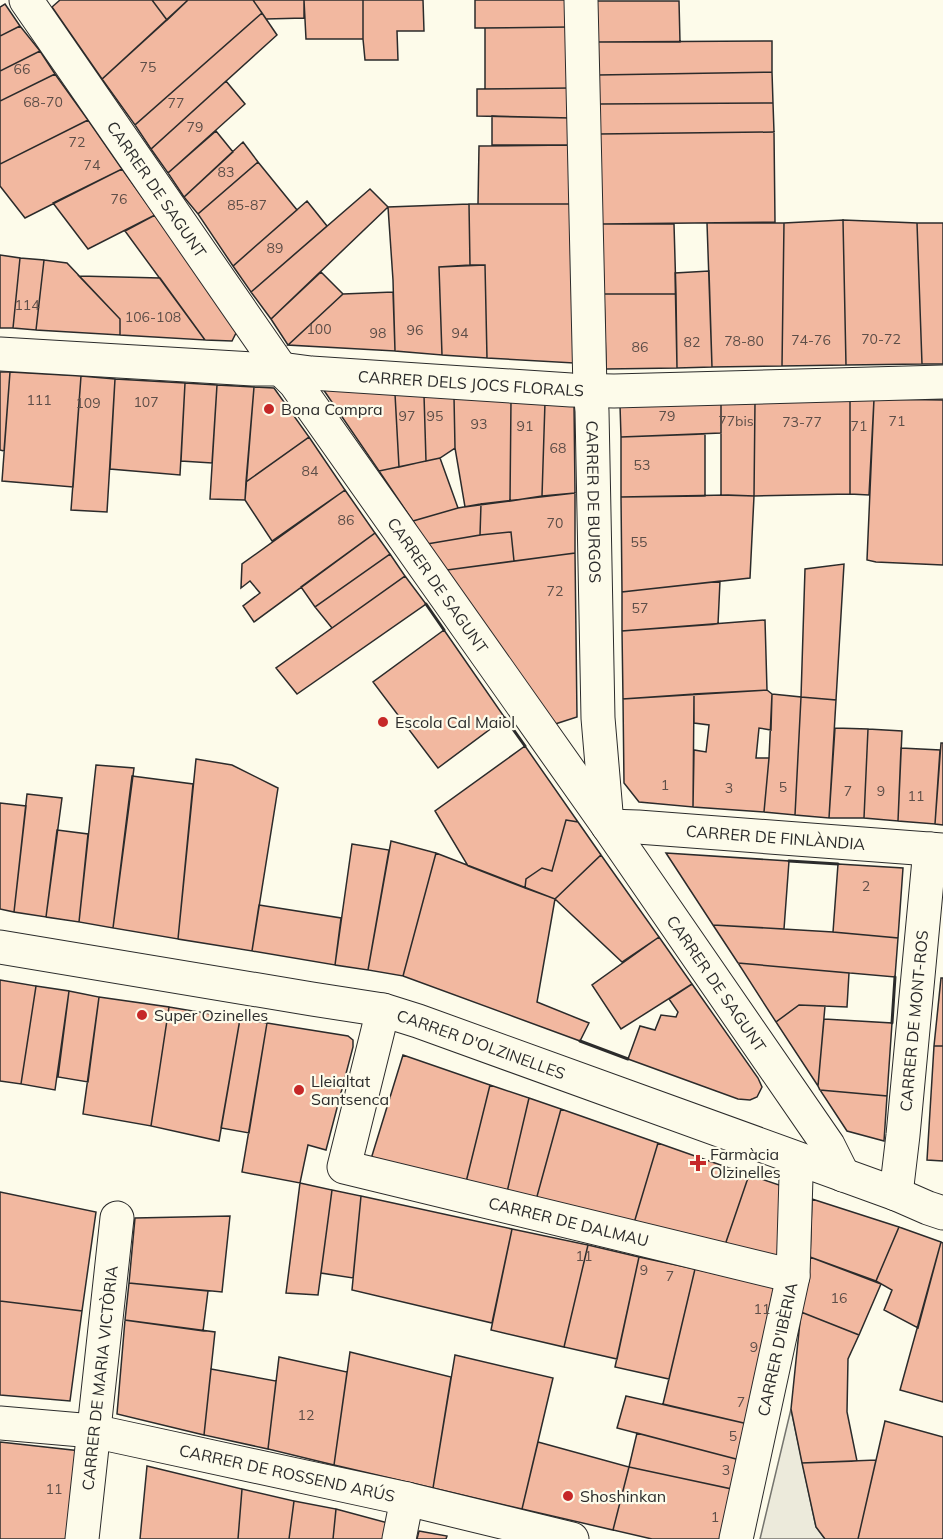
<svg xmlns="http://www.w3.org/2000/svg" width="943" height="1539" font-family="Mulish,sans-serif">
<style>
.parking{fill:#eceadb;stroke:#74746e;stroke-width:1.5}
.building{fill:#f2b8a0;stroke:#2b2b2b;stroke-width:1.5}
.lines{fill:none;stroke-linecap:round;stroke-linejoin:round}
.street-casing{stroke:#2b2b2b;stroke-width:35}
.street{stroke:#fdfbea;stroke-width:33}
.wall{stroke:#2b2b2b;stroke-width:3}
.poi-dot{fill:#c62828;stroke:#fdfbea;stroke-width:2}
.labels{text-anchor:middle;stroke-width:4.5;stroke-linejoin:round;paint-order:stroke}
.number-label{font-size:14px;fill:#5d4e48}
.street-label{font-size:16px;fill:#2b2b2b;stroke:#fdfbea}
.poi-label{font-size:16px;fill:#2b2b2b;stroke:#fdfbea;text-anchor:start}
</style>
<rect width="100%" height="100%" fill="#fdfbea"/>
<!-- parking -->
<path class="parking" d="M791 1409 816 1527 825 1539H760Z"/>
<!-- building -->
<path class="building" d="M60 0H152L167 20 102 79 52 7Z
M152 0H188L167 20Z
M188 0H253L262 13 135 125 102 79Z
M253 0H304V18L266 19Z
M304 0H363V39H306Z
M363 0H423L424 31H397L398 60H365L363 39Z
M475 0H568L569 27 475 28Z
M595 1H679L680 42H597Z
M5 4 20 26 0 36V7Z
M262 13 277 35 151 149 135 125Z
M20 26 40 51 0 71V36Z
M569 27 570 88 485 89V28Z
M772 41V72L598 75 597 42Z
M40 51 55 74 0 101V71Z
M772 72 773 103 599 104 598 75Z
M55 74 88 120 0 164V101Z
M226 81 245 104 168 173 151 149Z
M570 88V118L477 116V89Z
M773 103 774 132 599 134V104Z
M492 116 570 118V145H492Z
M88 120 122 169 25 218 0 186V164Z
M216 131 233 152 184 197 168 173Z
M774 132 775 222 602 224 599 134Z
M243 142 258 162 198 214 184 197Z
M570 145 571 204H478L479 146Z
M258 162 297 210 233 266 198 214Z
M122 169 155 215 88 249 53 203Z
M370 189 388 207 271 319 251 292Z
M307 201 327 226 251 292 233 266Z
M469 204H571L574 363 487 358 485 265H470Z
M469 204 470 265 439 267 442 355 395 351 393 280 388 207Z
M155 215 237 331 232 341 205 340 125 231Z
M843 220 846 365 782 366 784 223Z
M843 220 917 223 922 364 846 365Z
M707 223H784L782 366 712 367Z
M917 223H943V364H922Z
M602 224H674L676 294H604Z
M0 255 20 258 13 328H0Z
M20 258 44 260 36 330 13 328Z
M44 260 67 263 120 319V335L36 330Z
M485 265 487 358 442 355 439 267Z
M709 271 712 367 677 368 675 273Z
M321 272 343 294 288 345 271 319Z
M79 276 160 278 205 340 120 335V319Z
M393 292 395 351 288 345 343 294Z
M604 294H676L677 368 606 369Z
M0 372H10L4 451 0 450Z
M10 372 81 376 73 487 2 481Z
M81 376 115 379 107 512 71 510Z
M115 379 185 383 180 475 110 469Z
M185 383 217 385 212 463 181 461Z
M217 385 254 387 245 500 210 499Z
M254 387 274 388 309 437 246 482Z
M323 389 395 394 399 467 379 471Z
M395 394 424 395 426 461 399 467Z
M424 395 454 397 455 448 440 458 426 461Z
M454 397 511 400 510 501 465 507 455 448Z
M874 399 943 400V565L876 562 867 560Z
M874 399 869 495 850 494V400Z
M511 400 545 402 542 496 510 501Z
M850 400V494L754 496 755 402Z
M545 402 574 403 575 493 542 496Z
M755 402 754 496 721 495V403Z
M721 403V433L621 437 620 405Z
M705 434V496L621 497V437Z
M309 437 345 490 272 541 245 500 246 482Z
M440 458 458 508 413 521 379 471Z
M345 490 375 533 254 622 243 606 260 593 250 581 241 588 242 564Z
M575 493V553L514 561 511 532 480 535 481 504Z
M728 495 754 496 750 578 622 592 621 497Z
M481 504 480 535 427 544 413 521 458 508Z
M511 532 514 561 447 570 427 544 480 535Z
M375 533 390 554 315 607 301 587Z
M575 553 577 717 552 725 447 570Z
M390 554 405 576 332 628 315 607Z
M844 564 836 700 801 697 805 569Z
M405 576 426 604 297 694 276 668Z
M720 581 718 624 622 631V592Z
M765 620 767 690 623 699 622 631Z
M444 630 505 718 438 768 373 682Z
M767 690 772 694 771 730 759 728 756 758H769L764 812 693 807 694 750 706 752 709 725 694 723V694Z
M694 694 693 807 639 802 624 783 623 699Z
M772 694 801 697 795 815 764 812 769 758Z
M801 697 836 700 829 818 795 815Z
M835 728 868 729 864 818H829Z
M868 729 902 731 898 821 864 818Z
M941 743H943V825L935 824Z
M525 746 578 822 566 820 552 871 542 868 526 879 525 888 468 866 435 811Z
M901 748 940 750 935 824 898 821Z
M196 759 232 765 278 788 252 951 178 939Z
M96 765 134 768 113 928 79 922Z
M132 776 193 784 178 939 113 928Z
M27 794 62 798 46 917 14 912Z
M0 803 26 806 14 912 0 909Z
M566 820 578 822 601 855 555 899 525 888 526 879 542 868 552 871Z
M57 830 88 834 79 922 46 917Z
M391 841 436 853 403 976 368 970Z
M352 844 389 850 368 970 335 965Z
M436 853 555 899 537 1002 589 1023 580 1041 403 976Z
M666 853 789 861 784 929 713 925Z
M601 855 659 937 622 962 555 899Z
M838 864 903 868 898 938 833 932Z
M259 905 341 918 335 965 252 951Z
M713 925 833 932 898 938 895 977 738 963Z
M659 937 692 984 621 1029 592 985Z
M738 963 849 973 847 1007 799 1005 776 1022Z
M941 978H943V1046H934Z
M0 980 36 986 21 1084 0 1081Z
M692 984 758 1078 762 1087 757 1097 750 1100 738 1099 628 1059 640 1026 655 1030 661 1015 676 1017 678 1012 669 999Z
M36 986 69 991 55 1090 21 1084Z
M69 991 99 997 88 1082 58 1077Z
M99 997 169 1007 151 1126 83 1114Z
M799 1005 825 1006 818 1086 776 1022Z
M169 1007 240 1019 219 1141 151 1126Z
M240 1019 267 1023 249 1133 221 1128Z
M824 1019 892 1023 887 1096 820 1090 818 1086Z
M267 1023 348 1036 353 1040V1047L326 1150 308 1145 300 1183 242 1172Z
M934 1046H943V1161L927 1160Z
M403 1055 490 1085 466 1182 371 1159Z
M490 1085 529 1098 507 1192 466 1182Z
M820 1090 887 1096 884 1141 847 1131Z
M529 1098 561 1109 536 1200 507 1192Z
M561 1109 658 1143 634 1223 536 1200Z
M658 1143 749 1175 725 1245 634 1223Z
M749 1175 788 1188 779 1258 725 1245Z
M300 1183 332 1190 318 1295 286 1293Z
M332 1190 361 1196 353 1278 321 1273Z
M0 1192 96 1212 82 1311 0 1301Z
M361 1196 512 1229 492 1323 352 1290Z
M812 1199 899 1227 876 1281 810 1257Z
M230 1216 222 1292 129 1283 135 1218Z
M899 1227 941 1242 918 1328 884 1310 892 1290 876 1281Z
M512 1229 588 1245 564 1347 491 1330Z
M941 1242 943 1243V1402L900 1390Z
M588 1245 639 1257 617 1359 564 1347Z
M639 1257 695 1269 669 1379 615 1367Z
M810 1257 881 1284 859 1335 801 1312Z
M695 1269 781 1289 748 1424 663 1404Z
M129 1283 208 1291 203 1331 125 1320Z
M0 1301 82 1311 70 1401 0 1395Z
M801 1312 859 1335 848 1359 847 1412 857 1461 802 1463 791 1409Z
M125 1320 215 1332 204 1435 117 1414Z
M350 1352 451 1377 433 1488 334 1465Z
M455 1355 553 1378 522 1509 433 1488Z
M279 1357 347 1372 334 1465 268 1449Z
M211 1369 276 1381 268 1449 204 1435Z
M626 1396 748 1424 740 1460 617 1428Z
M885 1421 943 1437V1539H858Z
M637 1433 740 1460 732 1489 629 1467Z
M0 1442 81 1451 72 1539H0Z
M538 1442 629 1467 613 1530 522 1509Z
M876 1460 858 1539H825L816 1527 802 1463Z
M147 1466 242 1489 238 1539H140Z
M629 1467 732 1489 720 1539H652L613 1530Z
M242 1489 294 1501 289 1539H238Z
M294 1501 336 1509 333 1539H289Z
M336 1509 388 1523 384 1539H333Z
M419 1531 447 1536 446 1539H417Z"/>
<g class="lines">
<!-- street casing -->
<g class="street-casing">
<g id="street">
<path id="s1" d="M26 0 281 369 295 383 608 826 828 1145 843 1175"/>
<path id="s2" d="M581 0 590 390 592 411 598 718 607 824"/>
<path id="s3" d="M0 354 253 369H281L311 373 571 390 614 391 943 382"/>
<path id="s4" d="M608 826 638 827 943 850"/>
<path id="s5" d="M0 947 312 999 383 1010 418 1021 896 1194 928 1208 943 1213"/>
<path id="s6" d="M383 1010 344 1167 793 1276"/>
<path id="s7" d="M896 1194 903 1135 930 849"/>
<path id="s8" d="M0 1423 93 1431 407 1499 572 1539"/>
<path id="s9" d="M82 1539 117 1218"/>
<path d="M399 1539 407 1499"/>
<path id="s10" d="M736 1539 793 1276 796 1177 794 1158"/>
</g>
</g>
<!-- street -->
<use href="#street" class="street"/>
<!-- wall -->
<path class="wall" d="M426 604 444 630
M505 718 525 746
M789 861 838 864
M892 1023 895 977
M580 1041 628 1059"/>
</g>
<!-- markers -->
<g class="poi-dot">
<circle cx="269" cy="409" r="6"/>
<circle cx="383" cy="722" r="6"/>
<circle cx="142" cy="1015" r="6"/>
<circle cx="299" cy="1090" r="6"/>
<path d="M695 1154h6v6h6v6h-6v6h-6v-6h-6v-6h6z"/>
<circle cx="568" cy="1496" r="6"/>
</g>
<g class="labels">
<!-- number labels -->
<g class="number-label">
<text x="148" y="72">75</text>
<text x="22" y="74">66</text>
<text x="43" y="107">68-70</text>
<text x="176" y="108">77</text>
<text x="195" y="132">79</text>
<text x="77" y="147">72</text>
<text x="92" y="170">74</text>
<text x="226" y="177">83</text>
<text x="119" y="204">76</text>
<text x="247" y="210">85-87</text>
<text x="275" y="253">89</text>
<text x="27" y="310">114</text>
<text x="153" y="322">106-108</text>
<text x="319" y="334">100</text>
<text x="415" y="335">96</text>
<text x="378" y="338">98</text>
<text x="460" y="338">94</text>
<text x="881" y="344">70-72</text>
<text x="811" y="345">74-76</text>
<text x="744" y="346">78-80</text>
<text x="692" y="347">82</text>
<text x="640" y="352">86</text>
<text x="39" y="405">111</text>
<text x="146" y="407">107</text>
<text x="88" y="408">109</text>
<text x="407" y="421">97</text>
<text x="435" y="421">95</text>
<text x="667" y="421">79</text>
<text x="736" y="426">77bis</text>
<text x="897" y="426">71</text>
<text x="802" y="427">73-77</text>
<text x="479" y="429">93</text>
<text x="525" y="431">91</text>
<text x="859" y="431">71</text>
<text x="558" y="453">68</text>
<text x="642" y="470">53</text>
<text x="310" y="476">84</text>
<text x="346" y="525">86</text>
<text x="555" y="528">70</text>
<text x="639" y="547">55</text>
<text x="555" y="596">72</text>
<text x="640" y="613">57</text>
<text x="665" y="790">1</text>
<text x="783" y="792">5</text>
<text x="729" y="793">3</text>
<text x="848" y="796">7</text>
<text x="881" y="796">9</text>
<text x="916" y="801">11</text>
<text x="866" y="891">2</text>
<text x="584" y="1261">11</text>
<text x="644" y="1275">9</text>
<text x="670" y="1281">7</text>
<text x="839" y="1303">16</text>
<text x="762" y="1314">11</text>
<text x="754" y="1352">9</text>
<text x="741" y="1407">7</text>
<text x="306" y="1420">12</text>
<text x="733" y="1441">5</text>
<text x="726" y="1475">3</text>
<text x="54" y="1494">11</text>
<text x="715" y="1522">1</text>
</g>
<!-- street labels -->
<g class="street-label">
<text dy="6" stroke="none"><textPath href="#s1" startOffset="230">CARRER DE SAGUNT</textPath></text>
<text dy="6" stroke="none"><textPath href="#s3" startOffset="472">CARRER DELS JOCS FLORALS</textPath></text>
<text dy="6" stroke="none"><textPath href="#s2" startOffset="502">CARRER DE BURGOS</textPath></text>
<text dy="6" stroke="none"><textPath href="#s1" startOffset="716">CARRER DE SAGUNT</textPath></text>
<text dy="6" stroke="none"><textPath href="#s4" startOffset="168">CARRER DE FINLÀNDIA</textPath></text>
<text dy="6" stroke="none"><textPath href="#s1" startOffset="1202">CARRER DE SAGUNT</textPath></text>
<text dy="6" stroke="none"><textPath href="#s7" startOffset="174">CARRER DE MONT-ROS</textPath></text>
<text dy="6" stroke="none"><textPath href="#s5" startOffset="492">CARRER D'OLZINELLES</textPath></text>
<text dy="6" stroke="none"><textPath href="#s6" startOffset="393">CARRER DE DALMAU</textPath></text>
<text dy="6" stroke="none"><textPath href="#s10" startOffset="194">CARRER D'IBÈRIA</textPath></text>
<text dy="6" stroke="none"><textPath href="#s9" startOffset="162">CARRER DE MARIA VICTÒRIA</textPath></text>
<text dy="6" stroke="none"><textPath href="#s8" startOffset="292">CARRER DE ROSSEND ARÚS</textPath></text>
</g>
<!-- poi labels -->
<g class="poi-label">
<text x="281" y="415">Bona Compra</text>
<text x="395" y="728">Escola Cal Maiol</text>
<text x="154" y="1021">Super Ozinelles</text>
<text x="311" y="1087">Lleialtat<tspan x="311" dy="18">Santsenca</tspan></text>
<text x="710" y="1160">Farmàcia<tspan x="710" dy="18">Olzinelles</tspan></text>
<text x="580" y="1502">Shoshinkan</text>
</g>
</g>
</svg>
